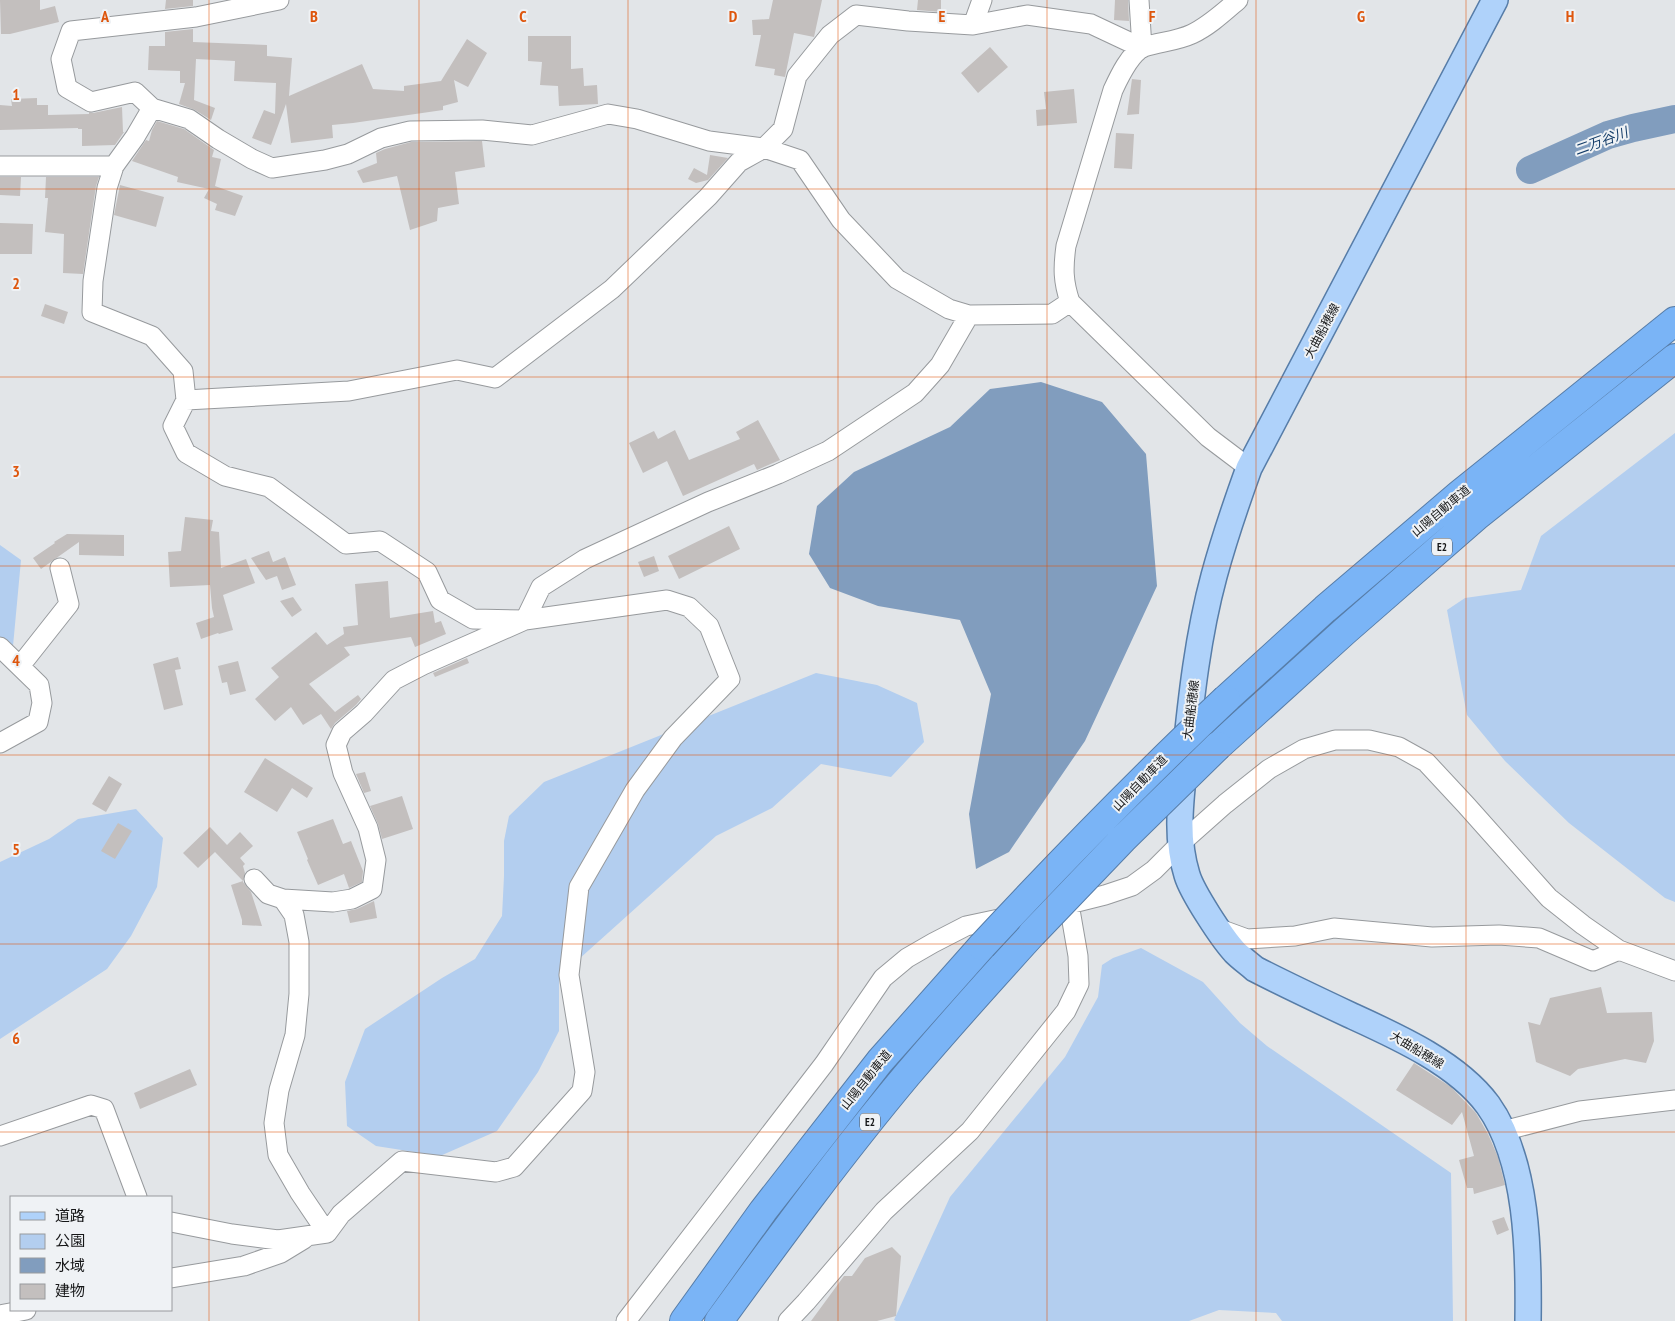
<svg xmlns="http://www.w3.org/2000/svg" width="1675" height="1321" font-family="'PT Sans Narrow','Noto Sans JP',sans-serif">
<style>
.green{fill:#b3ceef}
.water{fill:#819dbe}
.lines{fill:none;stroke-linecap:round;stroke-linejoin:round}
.river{stroke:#819dbe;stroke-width:28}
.building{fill:#c3bfbe}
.minor-casing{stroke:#979a9d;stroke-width:21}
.major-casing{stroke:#577da8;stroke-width:28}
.highway-casing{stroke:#577da8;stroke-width:30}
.minor{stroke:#fff;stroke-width:19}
.major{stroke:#afd2fa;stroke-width:25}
.highway{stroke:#7ab4f6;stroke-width:28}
.highway-bridge-casing{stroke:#577da8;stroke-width:30;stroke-linecap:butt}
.highway-bridge{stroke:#7ab4f6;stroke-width:28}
.grid{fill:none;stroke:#de560d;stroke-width:1;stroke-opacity:0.55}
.labels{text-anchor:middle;stroke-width:4;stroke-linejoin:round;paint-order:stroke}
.shield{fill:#eff2f5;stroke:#57595a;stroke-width:1}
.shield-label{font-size:11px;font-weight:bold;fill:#161718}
.street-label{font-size:12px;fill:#161718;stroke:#eff2f5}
.water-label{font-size:14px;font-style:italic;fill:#143d69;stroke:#eff2f5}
.grid-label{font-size:16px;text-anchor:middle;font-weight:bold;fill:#de560d;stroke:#eff2f5;stroke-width:4;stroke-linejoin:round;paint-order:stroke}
</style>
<rect width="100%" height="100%" fill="#e2e5e8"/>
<!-- green -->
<path class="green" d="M1675 433V902L1665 898 1569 823 1505 761 1467 715 1447 610 1465 598 1521 590 1541 536Z
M0 545 21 560 13 646 0 659Z
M816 673 877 685 917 703 924 742 891 777 821 764 772 808 716 836 559 977V1031L538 1072 497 1131 440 1156 376 1146 347 1126 345 1082 365 1029 442 978 475 959 502 916 504 876V841L509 816 544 782Z
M136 809 163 838 157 887 131 936 107 969 0 1039V862L49 839 78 819Z
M1141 948 1203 982 1240 1023 1267 1046 1451 1173 1453 1321H1282L1276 1313 1219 1310 1189 1321H896L894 1320 950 1197 1065 1057 1098 997 1102 965 1113 958Z"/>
<!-- water -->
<path class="water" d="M1041 382 1102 402 1146 454 1157 586 1085 741 1009 852 976 869 969 814 991 694 960 620 878 606 830 588 809 554 817 506 854 472 950 427 990 389Z"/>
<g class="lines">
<!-- river -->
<path class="river" d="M1530 170 1608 135 1633 128 1675 119"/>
</g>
<!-- building -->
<path class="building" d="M0 0H40V10L55 6 59 22 10 34H1Z
M166 0H193V6L165 9Z
M773 0H822L814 37 794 33 785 77 774 75 775 69 755 66 761 35H753L752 20 769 19Z
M918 0H941V12L917 10Z
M1115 0H1128L1129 21 1114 20Z
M193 29V42L267 45V56L292 58 289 96 362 64 373 89 404 91V86L441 81 467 39 487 53 468 87 454 80 458 102 443 106V110L353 123 332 125 333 138 291 143 286 104 271 145 252 138 264 110 275 114 276 83 234 81 235 61 196 59 194 100 215 108 211 120 195 110 179 104 185 83H180V71L148 70 149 46H165V32Z
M528 36H571V69L583 68 584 86 597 85 598 104 559 106 558 86 540 85 542 62 528 61Z
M990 47 1008 67 978 93 961 73Z
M1132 79 1141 80 1139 114 1127 115Z
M1074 89 1077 123 1037 126 1036 110 1046 109 1044 92Z
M37 98V105H48V115L89 114V112L93 113 122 107 123 132H124L115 145 82 146V129H78V128L0 130V105L12 106 11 99Z
M157 121 184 129 214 150 212 157 221 159 215 186 243 196 235 216 215 210 217 204 204 198 209 189 177 182 178 177 132 161 146 140 149 141 152 130Z
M1116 133 1134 134 1132 169 1114 168Z
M482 141 485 167 455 172 459 204 438 208 437 221 410 230 397 176 363 183 357 171 377 163 376 153 385 149 411 142Z
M710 155 728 158 708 180 696 183 688 179 694 168 707 175Z
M0 177H21L20 196 0 195Z
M46 177H99L96 186 83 274 63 273 64 234 45 232 48 198H45Z
M120 185 164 197 156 227 114 215Z
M0 223 33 224 32 254H0Z
M45 304 68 312 64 324 41 316Z
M758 420 780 460 757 470 754 464 683 496 667 461 643 473 629 443 654 431 658 439 675 430 689 460 740 439 736 432Z
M185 517 213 520 211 531 219 532 221 568 246 559 255 583 223 595 233 630 219 634 218 633 201 639 196 623 214 617 212 608 210 585 170 587 168 552 181 551Z
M729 526 740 549 679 579 668 556Z
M67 534 124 535V556L79 555V542L41 569 33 558 55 543 54 542Z
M269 551 273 562 285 557 296 585 282 590 277 576 266 580 251 558Z
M654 556 659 571 644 577 638 562Z
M388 581 390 618 433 611 435 623 441 621 446 634 415 647 411 637 344 647 350 655 309 684 335 712 358 695 361 699 356 705 335 723 331 729 321 714 303 725 291 707 275 721 255 699 279 677 271 668 316 632 327 645 344 634 343 627 358 625 355 584Z
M293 597 302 610 292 617 280 601Z
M178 657 181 669 175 670 183 705 164 710 153 664Z
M467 658 469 663 435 677 433 673Z
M238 661 246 691 230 695 227 682 222 683 218 666Z
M265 758 313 788 307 798 292 788 277 812 244 792Z
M365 772 371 791 364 793 356 774Z
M109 776 122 784 106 812 92 804Z
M402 796 413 829 382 839 378 824 370 806Z
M333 819 343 844 351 841 363 871 362 882 349 888 344 874 318 885 307 860 308 859 297 832Z
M118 823 132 831 115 859 101 851Z
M210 827 227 845 240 832 253 846 240 858 245 864 243 866 245 873 243 882 251 892 262 926 242 925V920L231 885 243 881 215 852 198 868 183 853Z
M374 901 377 918 350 923 347 911 357 909Z
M1601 987 1607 1013 1652 1012 1654 1041 1646 1063 1625 1059 1578 1069 1570 1076 1536 1062 1528 1022 1540 1025 1550 998Z
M1414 1063 1451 1087 1476 1113 1488 1134 1498 1157 1505 1185 1474 1194 1473 1188H1467L1459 1160 1474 1156 1462 1112 1452 1125 1396 1090Z
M190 1069 197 1085 140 1109 134 1093Z
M1504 1217 1509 1230 1497 1235 1492 1221Z
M892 1247 901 1256 896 1316 877 1321H811L844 1276H852L865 1258Z"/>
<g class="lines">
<!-- minor casing -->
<g class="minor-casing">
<path id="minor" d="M279 0 196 17 71 31 61 59 67 88 91 102 135 92 152 108 189 119 218 139 252 159 272 168 325 160 348 154 381 138 410 131 482 130 532 135 608 114 637 119 709 141 764 148 800 160 841 220 897 279 949 309 969 315 1052 314 1070 302
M1139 0 1142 48
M1238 0C1224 12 1209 26 1192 34 1177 41 1160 42 1144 47 1130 53 1119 77 1113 90L1066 246C1063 268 1063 281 1070 302L1208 437 1249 468
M973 25 982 0
M152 108 135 137 114 166 107 188 93 281 92 312 152 336 183 371 186 400 173 426 186 453 225 476 269 487 346 544 380 541 427 572 440 600 473 619 525 620 667 600 689 607 709 626 730 679 673 738 635 790 579 887 569 975 585 1072 582 1091 514 1167 496 1172 402 1161 341 1214 327 1233 278 1240 232 1234 171 1222
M0 166H114
M186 400 349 391 457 370 495 378 612 289 708 197 739 162 764 148 783 129 797 76 830 35 856 15 908 21 973 25 1027 15 1091 24 1142 48
M0 647 39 685 42 703 38 722 0 743
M20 666 69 604 60 568
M254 879 268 894 283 899 333 902 352 899 372 889 376 860 368 828 343 773 336 745 342 732 364 713 394 680 423 665 525 620 541 587 585 559 708 502 778 474 828 451 915 393 940 365 969 315
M283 899 294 915 299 942V994L295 1035 279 1090 274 1123 278 1155 300 1193 327 1233
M1217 928 1247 939 1295 936 1334 928 1432 937 1499 935 1539 938 1593 961 1619 950
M1503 1131 1580 1111 1675 1100
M0 1136 91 1105 104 1109 137 1197
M171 1278 244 1266 281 1253 304 1239
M0 1315 26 1310
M626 1321 824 1064 883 978 907 958 933 943 966 926 1069 904 1105 895 1132 886 1154 870 1180 844 1225 804 1269 769 1304 749 1335 740H1369L1399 747 1426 762 1466 805 1549 898 1583 925 1619 950 1675 971
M788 1321 806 1302 884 1211 970 1131 1066 1011 1079 984 1078 956 1069 904"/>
</g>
<!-- major casing -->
<g class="major-casing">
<path id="major" d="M1495 0 1249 468C1236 504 1224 539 1214 576 1198 635 1191 698 1185 759 1181 798 1175 837 1187 875 1192 892 1222 938 1235 952 1241 958 1248 963 1255 969 1286 985 1318 1000 1350 1015 1396 1036 1457 1063 1488 1105 1528 1161 1529 1254 1528 1321"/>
</g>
<!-- highway casing -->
<g class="highway-casing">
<path id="highway" d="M1226 699 1325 609 1460 494 1675 321
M1218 746 1345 631 1478 515 1675 358
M684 1321 763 1211 880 1061 982 946
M719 1321C780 1237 841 1154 907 1075 948 1027 990 980 1032 934"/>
</g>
<!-- minor -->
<use href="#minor" class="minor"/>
<!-- major -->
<use href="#major" class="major"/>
<!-- highway -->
<use href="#highway" class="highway"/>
<!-- highway-bridge casing -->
<g class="highway-bridge-casing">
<path id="highway-bridge" d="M1032 934 1123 839 1218 746
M982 946C1061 861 1142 778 1226 699"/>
</g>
<!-- highway-bridge -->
<use href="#highway-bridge" class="highway-bridge"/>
</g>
<!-- grid -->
<path class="grid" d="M209 0V1321M419 0V1321M628 0V1321M838 0V1321M1047 0V1321M1256 0V1321M1466 0V1321M0 189H1675M0 377H1675M0 566H1675M0 755H1675M0 944H1675M0 1132H1675"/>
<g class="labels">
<!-- shield labels -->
<g class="shield">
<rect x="1432" y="538.5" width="20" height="17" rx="4"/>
<rect x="860" y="1113.5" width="20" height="17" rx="4"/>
</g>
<g class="shield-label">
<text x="1442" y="551">E2</text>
<text x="870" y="1126">E2</text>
</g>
<!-- street labels -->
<g class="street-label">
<text transform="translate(1322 331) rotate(-62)" y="4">大曲船穂線</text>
<text transform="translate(1441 511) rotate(-40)" y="4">山陽自動車道</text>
<text transform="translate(1191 710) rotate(-83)" y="4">大曲船穂線</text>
<text transform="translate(1140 783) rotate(-46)" y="4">山陽自動車道</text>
<text transform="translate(1417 1050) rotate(31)" y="4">大曲船穂線</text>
<text transform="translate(866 1080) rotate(-51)" y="4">山陽自動車道</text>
</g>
<!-- water labels -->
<g class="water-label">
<text transform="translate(1601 141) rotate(-20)" y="5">二万谷川</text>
</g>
</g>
<g class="grid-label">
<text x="105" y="22">A</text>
<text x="314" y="22">B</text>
<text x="523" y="22">C</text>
<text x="733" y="22">D</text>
<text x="942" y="22">E</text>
<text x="1152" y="22">F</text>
<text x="1361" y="22">G</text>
<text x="1570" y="22">H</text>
<text x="16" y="100">1</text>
<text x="16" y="289">2</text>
<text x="16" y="477">3</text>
<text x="16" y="666">4</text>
<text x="16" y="855">5</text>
<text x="16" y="1044">6</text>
</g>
<!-- legend -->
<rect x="10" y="1196" width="162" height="115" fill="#eff2f5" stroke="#989a9d"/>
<rect x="20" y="1212" width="25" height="8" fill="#afd2fa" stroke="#989a9d"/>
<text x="55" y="1221" font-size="15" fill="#161718">道路</text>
<rect x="20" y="1234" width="25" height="15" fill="#b3ceef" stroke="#989a9d"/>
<text x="55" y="1246" font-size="15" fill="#161718">公園</text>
<rect x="20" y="1258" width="25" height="15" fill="#819dbe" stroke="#989a9d"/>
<text x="55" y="1271" font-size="15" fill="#161718">水域</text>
<rect x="20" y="1284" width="25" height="15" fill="#c3bfbe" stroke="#989a9d"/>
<text x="55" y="1296" font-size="15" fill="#161718">建物</text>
</svg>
